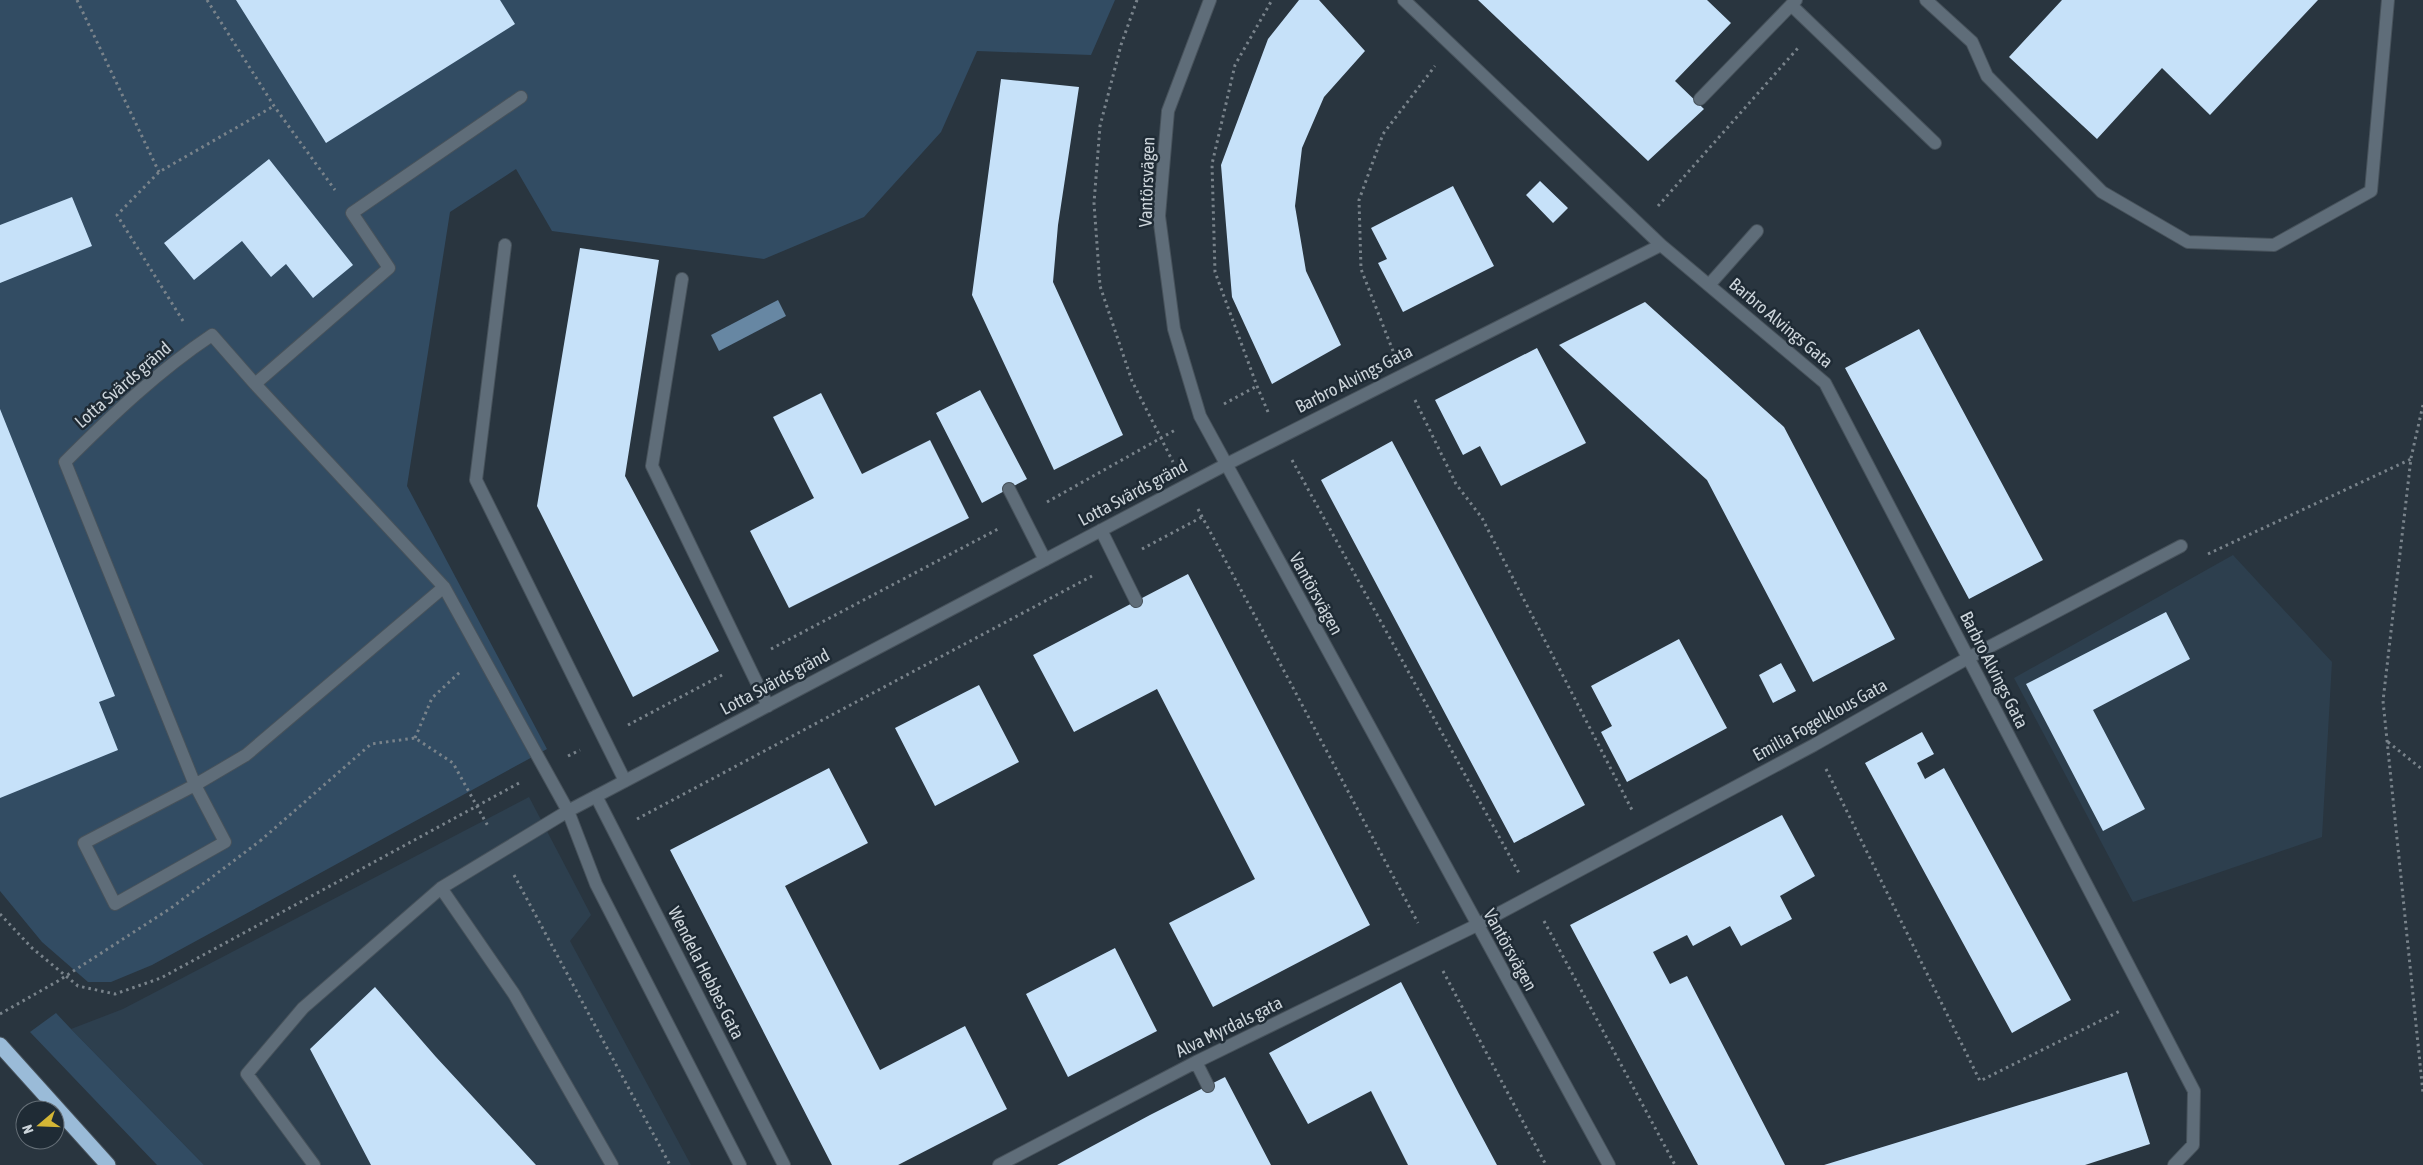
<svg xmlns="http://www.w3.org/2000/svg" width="2423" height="1165" font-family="'Asap Condensed',sans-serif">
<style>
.built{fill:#2d3f4e}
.green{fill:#324c63}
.water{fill:#6787a3}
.building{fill:#c6e1f9}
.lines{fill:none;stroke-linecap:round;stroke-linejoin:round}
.minor-casing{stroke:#47525b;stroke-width:14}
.highway-casing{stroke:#47525b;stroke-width:17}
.path{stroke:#79838b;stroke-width:3;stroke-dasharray:2.5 4;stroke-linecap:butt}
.minor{stroke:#5f6d79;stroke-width:12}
.highway{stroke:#9abbd8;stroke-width:15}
.path-bridge{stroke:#79838b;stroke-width:3;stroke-dasharray:2.5 4;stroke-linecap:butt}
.labels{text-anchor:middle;stroke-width:5;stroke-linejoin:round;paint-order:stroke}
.street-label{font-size:18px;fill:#cdd5db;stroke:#1f2b35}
</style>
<rect width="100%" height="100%" fill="#29353f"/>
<!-- built -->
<path class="built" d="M2233 555 2332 662 2322 837 2133 902 2014 678Z
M529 797 591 915 570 941 691 1165H204L71 1029 123 1009Z"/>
<!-- green -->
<path class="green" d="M0 0H1115L1091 55 977 51 941 132 864 217 764 259 552 231 516 169 450 212 407 486 547 749 152 965 111 982H88L42 942 0 891Z
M56 1013 71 1029 204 1165H157L30 1032Z"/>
<!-- water -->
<path class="water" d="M778 300 786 316 719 351 711 335Z"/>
<!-- building -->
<path class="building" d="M236 0H500L515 24 326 143Z
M1299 0H1319L1365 51 1324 97 1302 148 1295 206 1306 271 1341 345 1272 384 1232 297 1221 165 1268 39Z
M1478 0H1707L1731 23 1675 81 1704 109 1648 161Z
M2062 0H2318L2210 115 2162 68 2097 139 2009 57Z
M1001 79 1079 87 1058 225 1053 282 1123 435 1054 470 972 295Z
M269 159 353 265 313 298 286 264 271 277 242 241 194 280 164 243Z
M1540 181 1568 208 1553 223 1526 195Z
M1453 186 1494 266 1403 312 1378 263 1387 259 1371 228Z
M72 197 92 246 0 283V225Z
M580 248 659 260 625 476 719 651 633 697 537 506Z
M1645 302 1784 427 1895 639 1813 682 1707 480 1559 345Z
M1919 329 2043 560 1969 599 1845 368Z
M1537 348 1586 443 1501 486 1480 446 1463 455 1435 400Z
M980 390 1027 479 982 503 936 413Z
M821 393 862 474 930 440 969 518 789 608 750 531 814 498 773 417Z
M0 409 115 696 99 702 118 750 0 798Z
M1392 441 1585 805 1514 843 1321 480Z
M1188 574 1370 925 1213 1007 1169 923 1255 879 1157 689 1074 732 1033 655Z
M2166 612 2190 659 2093 710 2145 809 2103 831 2026 684Z
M1679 639 1727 728 1627 782 1601 732 1612 726 1591 686Z
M1781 663 1796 691 1773 703 1759 675Z
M979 685 1019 762 935 806 895 728Z
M1922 732 1934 754 1917 763 1925 779 1944 768 2071 1000 2012 1033 1865 763Z
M829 768 868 843 785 886 880 1070 965 1026 1007 1109 898 1165H832L670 850Z
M1782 815 1815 876 1780 896 1792 919 1741 946 1730 926 1693 946 1687 935 1653 952 1670 984 1687 976 1785 1165H1698L1570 925Z
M1115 948 1157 1031 1068 1077 1026 994Z
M1401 982 1459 1094 1497 1165H1408L1371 1091 1308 1124 1269 1053Z
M375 987 436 1057 536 1165H371L310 1049Z
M2127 1072 2150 1144 2085 1165H1824Z
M1225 1077 1271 1165H1057L1150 1115Z"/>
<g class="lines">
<!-- minor casing -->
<g class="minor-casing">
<path id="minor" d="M1210 0 1168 111 1159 216 1174 329 1200 416 1609 1165
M1404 0 1661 245
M1926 0 1972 42 1987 76 2102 192 2188 242 2274 245 2371 191 2388 0
M1791 5 1935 143
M1700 99 1796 0
M505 245 476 480 625 781
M682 279 652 466 768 706
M1709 285 1757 231
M255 384 389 268 352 213 521 97
M1009 489 1045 560
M1101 530 1136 601
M444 587 255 384 212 335C158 371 111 416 65 462L195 785 225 842 115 904 84 843 195 785 246 755 444 587 568 811 596 884 740 1165
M596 796 784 1165
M441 888 514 994 612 1165
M1196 1062 1208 1086
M314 1165 247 1074 303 1008 441 888 568 811 1225 465 1661 245 1825 383 2194 1091 2193 1145 2174 1165
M999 1165 1196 1062 1477 925 1814 745 1968 658 2181 546"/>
</g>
<!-- highway casing -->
<g class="highway-casing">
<path id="highway" d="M0 1045 108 1165"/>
</g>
<!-- path -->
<path class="path" d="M77 0 159 172
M207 0 274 106 335 190
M1137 0 1121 45 1100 126 1094 203 1100 286 1132 381 1173 462
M1658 206 1798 48
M183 321 117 215 159 172 274 106
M1393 351 1361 269 1359 200 1383 134 1435 66
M1415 400 1456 484 1482 518 1633 812
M1224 404 1257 386
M2423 405 2411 458 2383 701 2423 1093
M1268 412 1257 386 1215 272 1212 164 1235 65 1272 0
M1292 460 1519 873
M1047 502 1177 429
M1198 509 1418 923
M1142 549 1202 517
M2208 554 2411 459
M771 649 998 529
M628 725 724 674
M415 738 432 698 460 672
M2388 742 2423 770
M568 756 580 750
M1826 769 1980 1081 2122 1010
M637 819 1092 576
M260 841 371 744 415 738 453 763 489 828
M514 875 670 1165
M0 914 32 948 78 986 115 994 161 978 521 782
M1544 921 1675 1165
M1443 971 1546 1165"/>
<!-- minor -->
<use href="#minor" class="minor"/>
<!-- highway -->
<use href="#highway" class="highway"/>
<!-- path-bridge -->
<path class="path-bridge" d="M0 1014 58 981 171 908 260 841"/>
</g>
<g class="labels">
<!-- street labels -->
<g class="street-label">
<text transform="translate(1147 182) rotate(-88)" y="6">Vantörsvägen</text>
<text transform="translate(1781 323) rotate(40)" y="6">Barbro Alvings Gata</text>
<text transform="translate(1354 379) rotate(-27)" y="6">Barbro Alvings Gata</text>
<text transform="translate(123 385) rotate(-41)" y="6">Lotta Svärds gränd</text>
<text transform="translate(1133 493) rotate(-28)" y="6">Lotta Svärds gränd</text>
<text transform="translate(1316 594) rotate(61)" y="6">Vantörsvägen</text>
<text transform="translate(1994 670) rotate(63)" y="6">Barbro Alvings Gata</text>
<text transform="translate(775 682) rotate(-28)" y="6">Lotta Svärds gränd</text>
<text transform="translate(1820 720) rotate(-29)" y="6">Emilia Fogelklous Gata</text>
<text transform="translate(1510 950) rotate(61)" y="6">Vantörsvägen</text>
<text transform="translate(706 973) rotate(63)" y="6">Wendela Hebbes Gata</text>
<text transform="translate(1229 1027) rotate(-26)" y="6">Alva Myrdals gata</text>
</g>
</g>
<!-- north arrow -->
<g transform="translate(40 1125) rotate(251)"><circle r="24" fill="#1f2b35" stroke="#656f77"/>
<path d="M0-4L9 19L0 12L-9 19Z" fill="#d4b635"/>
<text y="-8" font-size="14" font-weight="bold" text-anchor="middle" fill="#cdd5db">N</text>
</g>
</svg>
